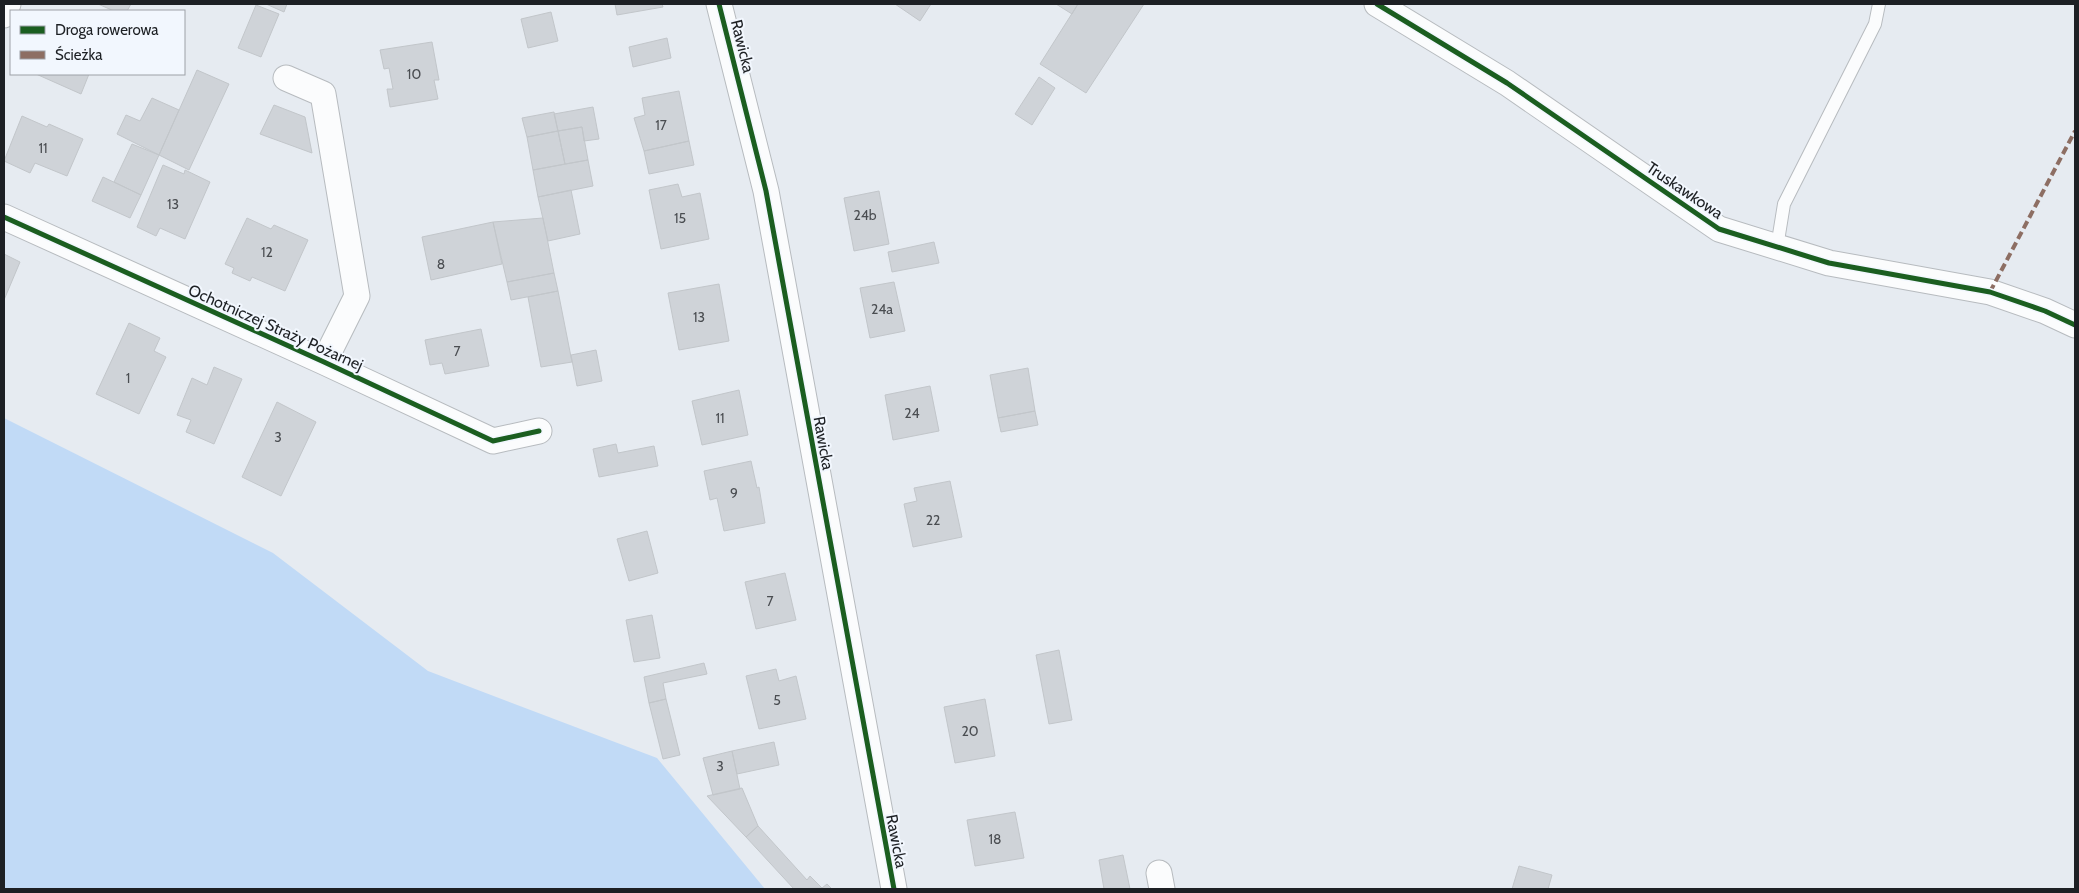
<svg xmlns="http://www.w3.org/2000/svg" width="2079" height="893" font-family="Cabin,sans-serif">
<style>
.green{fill:#c1daf6}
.building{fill:#cfd3d8;stroke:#c2c6ca}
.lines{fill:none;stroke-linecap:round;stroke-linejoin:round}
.service-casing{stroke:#b7bbbf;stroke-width:14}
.minor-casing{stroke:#b7bbbf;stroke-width:27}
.service{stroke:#fbfcfd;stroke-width:12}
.minor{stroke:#fbfcfd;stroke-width:25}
.quiet{stroke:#8d6e63;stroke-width:4;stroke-dasharray:8 4;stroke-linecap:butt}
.cycleway-casing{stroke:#f2f7fe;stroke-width:8}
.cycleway{stroke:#1b5e20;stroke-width:5}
.labels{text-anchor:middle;stroke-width:4;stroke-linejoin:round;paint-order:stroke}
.number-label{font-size:14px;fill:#4a4d51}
.street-label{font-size:16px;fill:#1d2024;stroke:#f2f7fe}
</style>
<rect width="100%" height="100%" fill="#e6ebf1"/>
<!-- green -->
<path class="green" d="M4 418 273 553 428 671 657 758 765 889H4Z"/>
<!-- building -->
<path class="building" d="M98 4H131L127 11H114Z
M266 4H287L284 12Z
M615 4H662L663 7 617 15Z
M895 4H931L920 21Z
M1056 4H1078L1072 14Z
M1078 4H1144L1086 93 1040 64Z
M256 5 279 14 261 57 238 48Z
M551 12 558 41 528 48 521 19Z
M667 38 671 58 633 67 629 47Z
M432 42 439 80H434L438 99 390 107 387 89H393L389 68 384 69 380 50Z
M197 70 229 84 189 170 159 155Z
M36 74H89L81 94Z
M1039 77 1055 88 1032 125 1015 114Z
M679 91 689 141 644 151 634 118 645 115 642 98Z
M152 98 179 110 159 155 117 134 126 115 140 121Z
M274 105 305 117 312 153 260 134Z
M593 107 599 139 584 141 582 127 558 131 554 114Z
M554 112 558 131 527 137 522 118Z
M22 116 47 127 49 124 83 139 67 176 35 163 30 173 4 161Z
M582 127 588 160 565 164 558 131Z
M558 131 565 164 533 170 527 137Z
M689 141 694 165 649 174 644 151Z
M132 144 159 155 141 195 114 182Z
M588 160 593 186 538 197 533 170Z
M163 165 184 174 185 170 210 182 185 239 160 228 156 236 137 227Z
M103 177 141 195 130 218 92 201Z
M678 184 682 197 700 193 709 239 661 249 649 190Z
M571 190 580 234 548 241 538 197Z
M879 191 889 244 854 251 844 198Z
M247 218 271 229 274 225 308 240 285 291 252 277 250 281 232 273 234 268 225 264Z
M543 218 554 273 507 282 493 222Z
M493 222 502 264 431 280 422 237Z
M934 242 939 263 892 272 888 252Z
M4 254 20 262 4 300Z
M554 273 558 291 511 300 507 282Z
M894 282 905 331 870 338 860 288Z
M719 284 729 341 679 350 668 293Z
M558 291 572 362 541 367 528 297Z
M129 323 160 338 154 351 166 357 139 414 96 394Z
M481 329 489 366 445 374 442 363 430 365 425 340Z
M596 350 602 381 577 386 571 355Z
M214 367 242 379 214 444 186 432 191 420 177 415 192 378 207 385Z
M1028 368 1035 411 998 418 990 375Z
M930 386 939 431 893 440 885 395Z
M739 390 748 435 702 445 692 401Z
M277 402 316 422 281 496 242 477Z
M1035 411 1038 425 1001 432 998 418Z
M616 444 618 453 654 446 658 466 599 477 593 449Z
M751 461 757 488 759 487 765 523 724 531 717 498 710 500 704 471Z
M950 481 962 537 913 547 904 504 917 501 914 488Z
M647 531 658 573 629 581 617 539Z
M785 573 796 620 756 629 745 582Z
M652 615 660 658 634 662 626 620Z
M1059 650 1072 720 1049 724 1036 655Z
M704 663 707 674 663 683 666 699 649 703 644 677Z
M776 669 779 681 796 676 806 719 759 729 746 676Z
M666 699 680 755 663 759 649 703Z
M985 699 995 756 955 763 944 707Z
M774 742 779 765 737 774 732 751Z
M732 751 740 789 713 795 703 758Z
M742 788 758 826 746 837 707 796Z
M1015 812 1024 858 975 866 967 820Z
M758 826 807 880 810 876 822 888 794 889 746 837Z
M1123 855 1130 889H1104L1099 860Z
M1519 866 1552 875 1548 889H1512Z
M827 884 832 889H821L822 888Z"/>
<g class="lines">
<!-- service casing -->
<g class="service-casing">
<path id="service" d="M1777 247 1784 204 1875 24 1879 4"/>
</g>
<!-- minor casing -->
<g class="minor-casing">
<path id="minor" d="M719 4 766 191 894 889
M1377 4 1507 83 1719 229 1829 263 1990 292 2045 311 2075 325
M4 15 8 4
M286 78 323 94 357 296 324 362
M4 217 324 362 493 441 539 431
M1159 873 1162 889"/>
</g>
<!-- service -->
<use href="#service" class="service"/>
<!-- minor -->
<use href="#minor" class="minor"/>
<!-- quiet -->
<path class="quiet" d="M1990 292 2075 131"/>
<!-- cycleway casing -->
<g class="cycleway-casing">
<path id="cycleway" d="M719 4 766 191 894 889
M1377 4 1507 83 1719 229 1829 263 1990 292 2045 311 2075 325
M4 217 324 362 493 441 539 431"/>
</g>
<!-- cycleway -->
<use href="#cycleway" class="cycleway"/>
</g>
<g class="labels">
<!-- number labels -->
<g class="number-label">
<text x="414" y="79">10</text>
<text x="661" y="130">17</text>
<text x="43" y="153">11</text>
<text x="173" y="209">13</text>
<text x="865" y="220">24b</text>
<text x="680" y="223">15</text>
<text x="267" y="257">12</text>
<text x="441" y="269">8</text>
<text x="882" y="314">24a</text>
<text x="699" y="322">13</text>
<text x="457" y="356">7</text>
<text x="128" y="383">1</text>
<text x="912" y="418">24</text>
<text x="720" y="423">11</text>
<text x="278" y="442">3</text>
<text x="734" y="498">9</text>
<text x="933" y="525">22</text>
<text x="770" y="606">7</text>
<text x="777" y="705">5</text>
<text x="970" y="736">20</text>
<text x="720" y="771">3</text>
<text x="995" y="844">18</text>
</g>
<!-- street labels -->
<g class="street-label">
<text transform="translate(743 46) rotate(76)" y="6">Rawicka</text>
<text transform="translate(1685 190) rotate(34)" y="6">Truskawkowa</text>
<text transform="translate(276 327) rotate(24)" y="6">Ochotniczej Straży Pożarnej</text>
<text transform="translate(824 443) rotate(80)" y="6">Rawicka</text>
<text transform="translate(897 841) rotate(79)" y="6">Rawicka</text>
</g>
</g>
<!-- border -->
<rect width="2079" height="893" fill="none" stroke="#1d2024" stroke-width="10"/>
<!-- legend -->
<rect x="10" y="10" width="175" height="65" fill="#f2f7fe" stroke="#9da1a7"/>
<rect x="20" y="26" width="25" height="8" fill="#1b5e20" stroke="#9da1a7"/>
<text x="55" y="35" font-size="15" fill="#1d2024">Droga rowerowa</text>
<rect x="20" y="51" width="25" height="8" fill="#8d6e63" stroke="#9da1a7"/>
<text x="55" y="60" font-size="15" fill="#1d2024">Ścieżka</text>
</svg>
